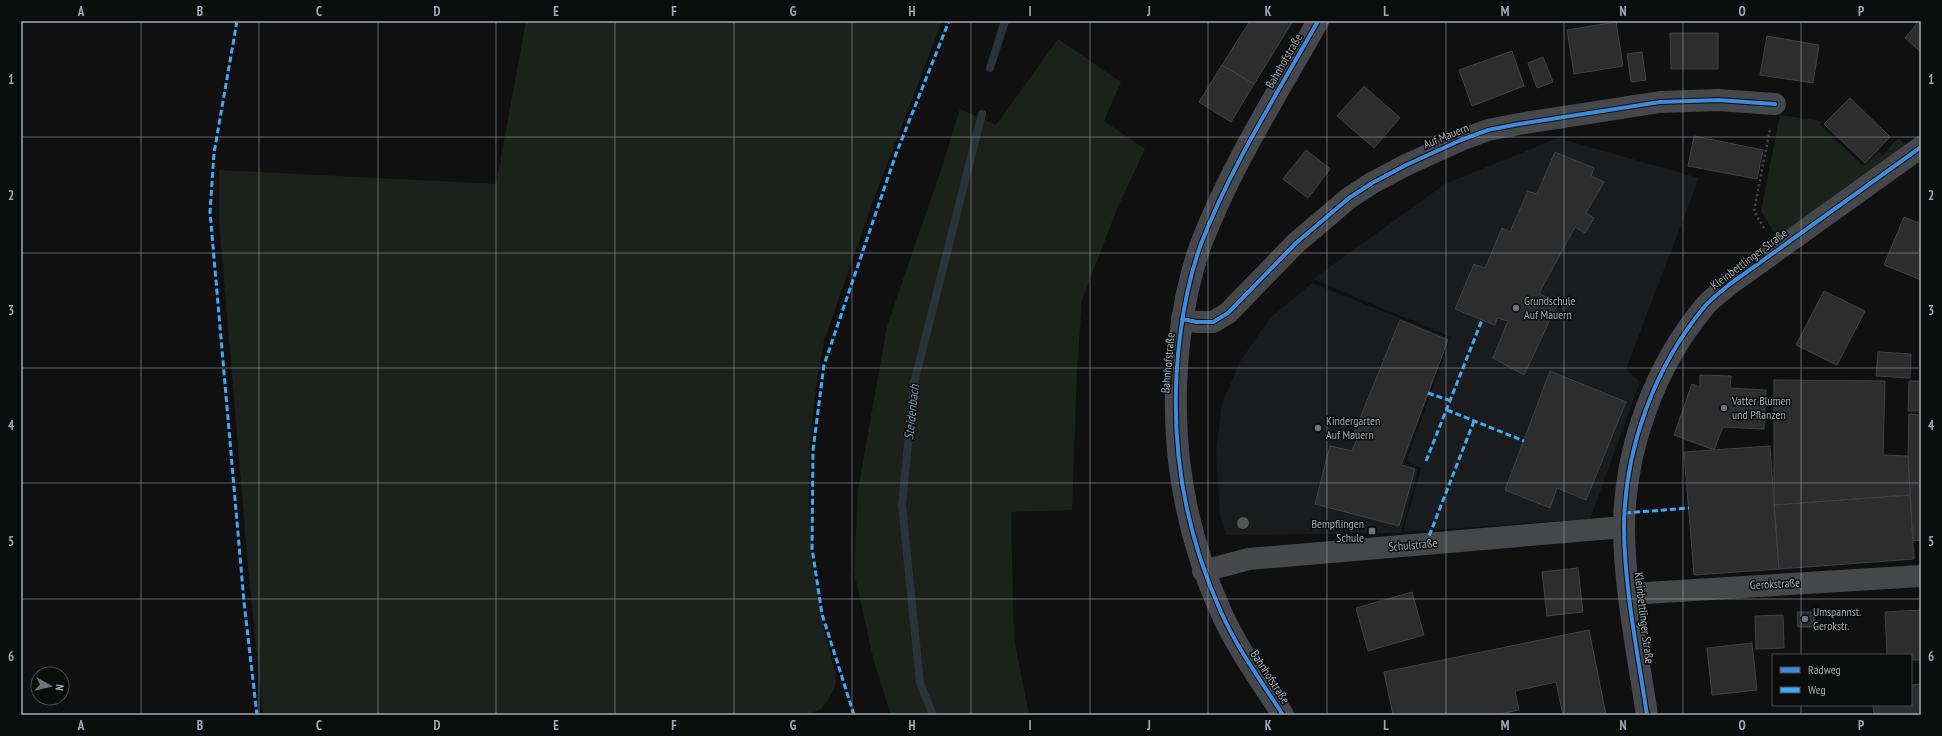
<svg xmlns="http://www.w3.org/2000/svg" width="1942" height="736" font-family="'PT Sans Narrow',sans-serif">
<style>
.built{fill:#1a1b1c}
.green{fill:#1b211b}
.lines{fill:none;stroke-linecap:round;stroke-linejoin:round}
.stream{stroke:#2a3336;stroke-width:8}
.building{fill:#2d2d2e;stroke:#404244}
.path{stroke:#47484b;stroke-width:2.5;stroke-dasharray:2 3;stroke-linecap:butt}
.minor{stroke:#45474a;stroke-width:22}
.tertiary{stroke:#45474a;stroke-width:22}
.quiet{stroke:#3fa9f5;stroke-width:3;stroke-dasharray:6 3;stroke-linecap:butt}
.cycleway-casing{stroke:#0b0c0c;stroke-width:6}
.cycleway{stroke:#408adc;stroke-width:4}
.tree{fill:#4c5c4c}
.grid{fill:none;stroke:#a3a9b1;stroke-width:1;stroke-opacity:0.55}
.poi-dot{fill:#707379;stroke:#0b0c0c;stroke-width:1.5}
.labels{text-anchor:middle;stroke-width:3;stroke-linejoin:round;paint-order:stroke}
.street-label{font-size:12px;fill:#a3a9b1;stroke:#0b0c0c}
.poi-label{font-size:12px;fill:#a3a9b1;stroke:#0b0c0c;text-anchor:start}
.water-label{font-size:13px;font-style:italic;fill:#7e9aa8;stroke:#0b0c0c}
.neatline{fill:none;stroke:#a3a9b1;stroke-width:1.5}
.grid-label{font-size:13px;text-anchor:middle;font-weight:bold;fill:#a3a9b1}
</style>
<rect width="100%" height="100%" fill="#101011"/>
<!-- built -->
<path class="built" d="M1558 138 1699 178 1626 369 1640 382 1590 519 1403 532 1421 468 1406 462 1451 337 1313 279 1445 184Z
M1312 283 1449 338 1404 463 1418 469 1401 533 1226 535 1220 516 1216 453 1222 403 1241 360 1270 318Z"/>
<!-- green -->
<path class="green" d="M526 21H942L872 204 824 341 816 387 810 449 809 502 812 563 825 633 836 675 835 686 830 697 821 709 807 715H263L248 567 219 221V170L496 184Z
M1058 39 1121 82 1104 121 1145 149 1117 209 1082 300 1077 370 1072 510 1011 512 1014 638 1029 715H891L874 662 854 572 858 490 887 326 941 170 960 109 996 125Z
M1780 115 1822 121 1820 125 1863 166 1879 152 1883 155 1898 138 1908 146 1778 239 1761 211Z"/>
<g class="lines">
<!-- stream -->
<path class="stream" d="M990 68 1005 21
M933 715 920 683 902 505 914 383 982 114"/>
</g>
<!-- building -->
<path class="building" d="M1250 21H1293L1254 84 1222 65Z
M1919 21H1921V52L1905 38Z
M1616 22 1623 66 1574 74 1567 30Z
M1670 33H1718V69H1671Z
M1767 36 1819 45 1813 83 1760 75Z
M1512 51 1524 86 1472 106 1459 70Z
M1642 52 1646 80 1631 82 1627 54Z
M1543 57 1553 82 1537 88 1528 63Z
M1222 65 1254 84 1231 122 1199 102Z
M1364 86 1400 118 1374 148 1337 116Z
M1850 98 1890 137 1865 163 1824 124Z
M1694 136 1763 150 1757 179 1688 166Z
M1306 150 1330 169 1308 198 1283 179Z
M1555 152 1594 168 1591 176 1604 182 1586 213 1594 218 1585 233 1575 227 1539 293 1557 305 1524 375 1493 358 1508 321 1497 318 1495 325 1455 309 1474 264 1485 268 1502 228 1510 232 1528 191 1537 194Z
M1904 217 1921 224V280L1884 265Z
M1824 291 1865 311 1837 365 1796 345Z
M1400 320 1448 340 1401 465 1415 469 1399 526 1315 504 1330 446 1352 451 1359 435 1354 433Z
M1878 352 1911 354 1910 378 1876 376Z
M1550 371 1626 402 1586 500 1557 488 1550 508 1505 490Z
M1700 375 1731 376 1730 388 1766 390 1764 429 1723 427 1714 450 1674 435 1692 384 1700 387Z
M1774 380 1885 381 1883 455 1908 456 1910 495 1774 505Z
M1909 381H1921V411H1908Z
M1909 414 1921 415V540L1913 541 1908 456Z
M1770 446 1779 569 1694 575 1684 452Z
M1910 495 1914 559 1779 569 1774 505Z
M1578 568 1583 612 1547 616 1542 572Z
M1412 592 1424 635 1368 651 1356 608Z
M1921 610V660H1911V655H1887L1885 612Z
M1797 612H1814V627H1798Z
M1783 615 1784 648 1756 649 1755 616Z
M1589 630 1606 715H1563L1556 682 1515 691 1519 710 1495 715H1393L1384 672Z
M1752 643 1757 690 1712 695 1707 648Z
M1921 684V715H1874L1873 705H1911V685Z"/>
<g class="lines">
<!-- path -->
<path class="path" d="M1764 228 1754 211 1770 129"/>
<!-- minor -->
<path class="minor" d="M1182 319 1197 322H1213L1228 313 1296 243 1349 198 1372 183 1406 165 1461 140 1488 130 1519 124 1660 102 1718 100 1775 104
M1203 571 1249 559 1624 527
M1630 594 1921 576
M1647 715C1638 655 1624 586 1624 526 1625 447 1655 366 1705 306 1712 298 1722 291 1730 284L1921 147"/>
<!-- tertiary -->
<path class="tertiary" d="M1283 715C1261 681 1237 648 1221 612 1181 523 1168 432 1180 336 1184 305 1190 274 1201 244 1231 166 1277 94 1318 21"/>
<!-- quiet -->
<path class="quiet" d="M237 21 214 153 210 212 244 602 257 715
M1428 393 1451 401
M1447 410 1524 441
M1426 461 1482 320
M1625 513 1689 508
M1426 544 1474 421
M854 715 822 614 812 548 813 450 824 365 896 154 949 21"/>
<!-- cycleway casing -->
<g class="cycleway-casing">
<path id="cycleway" d="M1182 319 1197 322H1213L1228 313 1296 243 1349 198 1372 183 1406 165 1461 140 1488 130 1519 124 1660 102 1718 100 1775 104
M1283 715C1261 681 1237 648 1221 612 1181 523 1168 432 1180 336 1184 305 1190 274 1201 244 1231 166 1277 94 1318 21
M1647 715C1638 655 1624 586 1624 526 1625 447 1655 366 1705 306 1712 298 1722 291 1730 284L1921 147"/>
</g>
<!-- cycleway -->
<use href="#cycleway" class="cycleway"/>
</g>
<!-- trees -->
<circle class="tree" cx="1243" cy="523" r="6"/>
<!-- grid -->
<path class="grid" d="M141 21V715M259 21V715M378 21V715M496 21V715M615 21V715M734 21V715M852 21V715M971 21V715M1090 21V715M1208 21V715M1327 21V715M1446 21V715M1564 21V715M1683 21V715M1801 21V655M21 137H1921M21 253H1921M21 368H1921M21 483H1921M21 599H1921M1801 705V715"/>
<!-- markers -->
<g class="poi-dot">
<circle cx="1516" cy="308" r="4"/>
<circle cx="1724" cy="408" r="4"/>
<circle cx="1318" cy="428" r="4"/>
<rect x="1368" y="527" width="8" height="8" rx="2"/>
<circle cx="1805" cy="619" r="4"/>
</g>
<g class="labels">
<!-- street labels -->
<g class="street-label">
<text transform="translate(1284 61) rotate(-60)" y="4">Bahnhofstraße</text>
<text transform="translate(1446 136) rotate(-22)" y="4">Auf Mauern</text>
<text transform="translate(1749 259) rotate(-37)" y="4">Kleinbettlinger Straße</text>
<text transform="translate(1168 363) rotate(-85)" y="4">Bahnhofstraße</text>
<text transform="translate(1413 545) rotate(-5)" y="4">Schulstraße</text>
<text transform="translate(1775 584) rotate(-3)" y="4">Gerokstraße</text>
<text transform="translate(1644 618) rotate(83)" y="4">Kleinbettlinger Straße</text>
<text transform="translate(1270 677) rotate(57)" y="4">Bahnhofstraße</text>
</g>
<!-- poi labels -->
<g class="poi-label">
<text x="1524" y="305">Grundschule<tspan x="1524" dy="14">Auf Mauern</tspan></text>
<text x="1732" y="405">Vatter Blumen<tspan x="1732" dy="14">und Pflanzen</tspan></text>
<text x="1326" y="425">Kindergarten<tspan x="1326" dy="14">Auf Mauern</tspan></text>
<text x="1364" y="528" text-anchor="end">Bempflingen<tspan x="1364" dy="14">Schule</tspan></text>
<text x="1813" y="616">Umspannst.<tspan x="1813" dy="14">Gerokstr.</tspan></text>
</g>
<!-- water labels -->
<g class="water-label">
<text transform="translate(911 412) rotate(-84)" y="5">Steidenbach</text>
</g>
</g>
<!-- border -->
<rect width="1942" height="736" fill="none" stroke="#0b0c0c" stroke-width="44"/>
<!-- legend -->
<rect x="1772" y="654" width="140" height="52" fill="#0b0c0c" stroke="#484b4e"/>
<rect x="1780" y="667" width="20" height="6" fill="#408adc" stroke="#484b4e"/>
<text x="1808" y="674" font-size="12" fill="#a3a9b1">Radweg</text>
<rect x="1780" y="687" width="20" height="6" fill="#3fa9f5" stroke="#484b4e"/>
<text x="1808" y="694" font-size="12" fill="#a3a9b1">Weg</text>
<!-- north arrow -->
<g transform="translate(50 686) rotate(98)"><circle r="19" fill="#0b0c0c" stroke="#484b4e"/>
<path d="M0-3L7 15L0 10L-7 15Z" fill="#707379"/>
<text y="-6" font-size="11" font-weight="bold" text-anchor="middle" fill="#a3a9b1">N</text>
</g>
<rect x="22" y="22" width="1898" height="692" class="neatline"/>
<g class="grid-label">
<text x="81" y="16">A</text>
<text x="200" y="16">B</text>
<text x="319" y="16">C</text>
<text x="437" y="16">D</text>
<text x="556" y="16">E</text>
<text x="674" y="16">F</text>
<text x="793" y="16">G</text>
<text x="912" y="16">H</text>
<text x="1030" y="16">I</text>
<text x="1149" y="16">J</text>
<text x="1268" y="16">K</text>
<text x="1386" y="16">L</text>
<text x="1505" y="16">M</text>
<text x="1623" y="16">N</text>
<text x="1742" y="16">O</text>
<text x="1861" y="16">P</text>
<text x="11" y="84">1</text>
<text x="1931" y="84">1</text>
<text x="11" y="200">2</text>
<text x="1931" y="200">2</text>
<text x="11" y="315">3</text>
<text x="1931" y="315">3</text>
<text x="11" y="430">4</text>
<text x="1931" y="430">4</text>
<text x="11" y="546">5</text>
<text x="1931" y="546">5</text>
<text x="11" y="661">6</text>
<text x="1931" y="661">6</text>
<text x="81" y="730">A</text>
<text x="200" y="730">B</text>
<text x="319" y="730">C</text>
<text x="437" y="730">D</text>
<text x="556" y="730">E</text>
<text x="674" y="730">F</text>
<text x="793" y="730">G</text>
<text x="912" y="730">H</text>
<text x="1030" y="730">I</text>
<text x="1149" y="730">J</text>
<text x="1268" y="730">K</text>
<text x="1386" y="730">L</text>
<text x="1505" y="730">M</text>
<text x="1623" y="730">N</text>
<text x="1742" y="730">O</text>
<text x="1861" y="730">P</text>
</g>
</svg>
